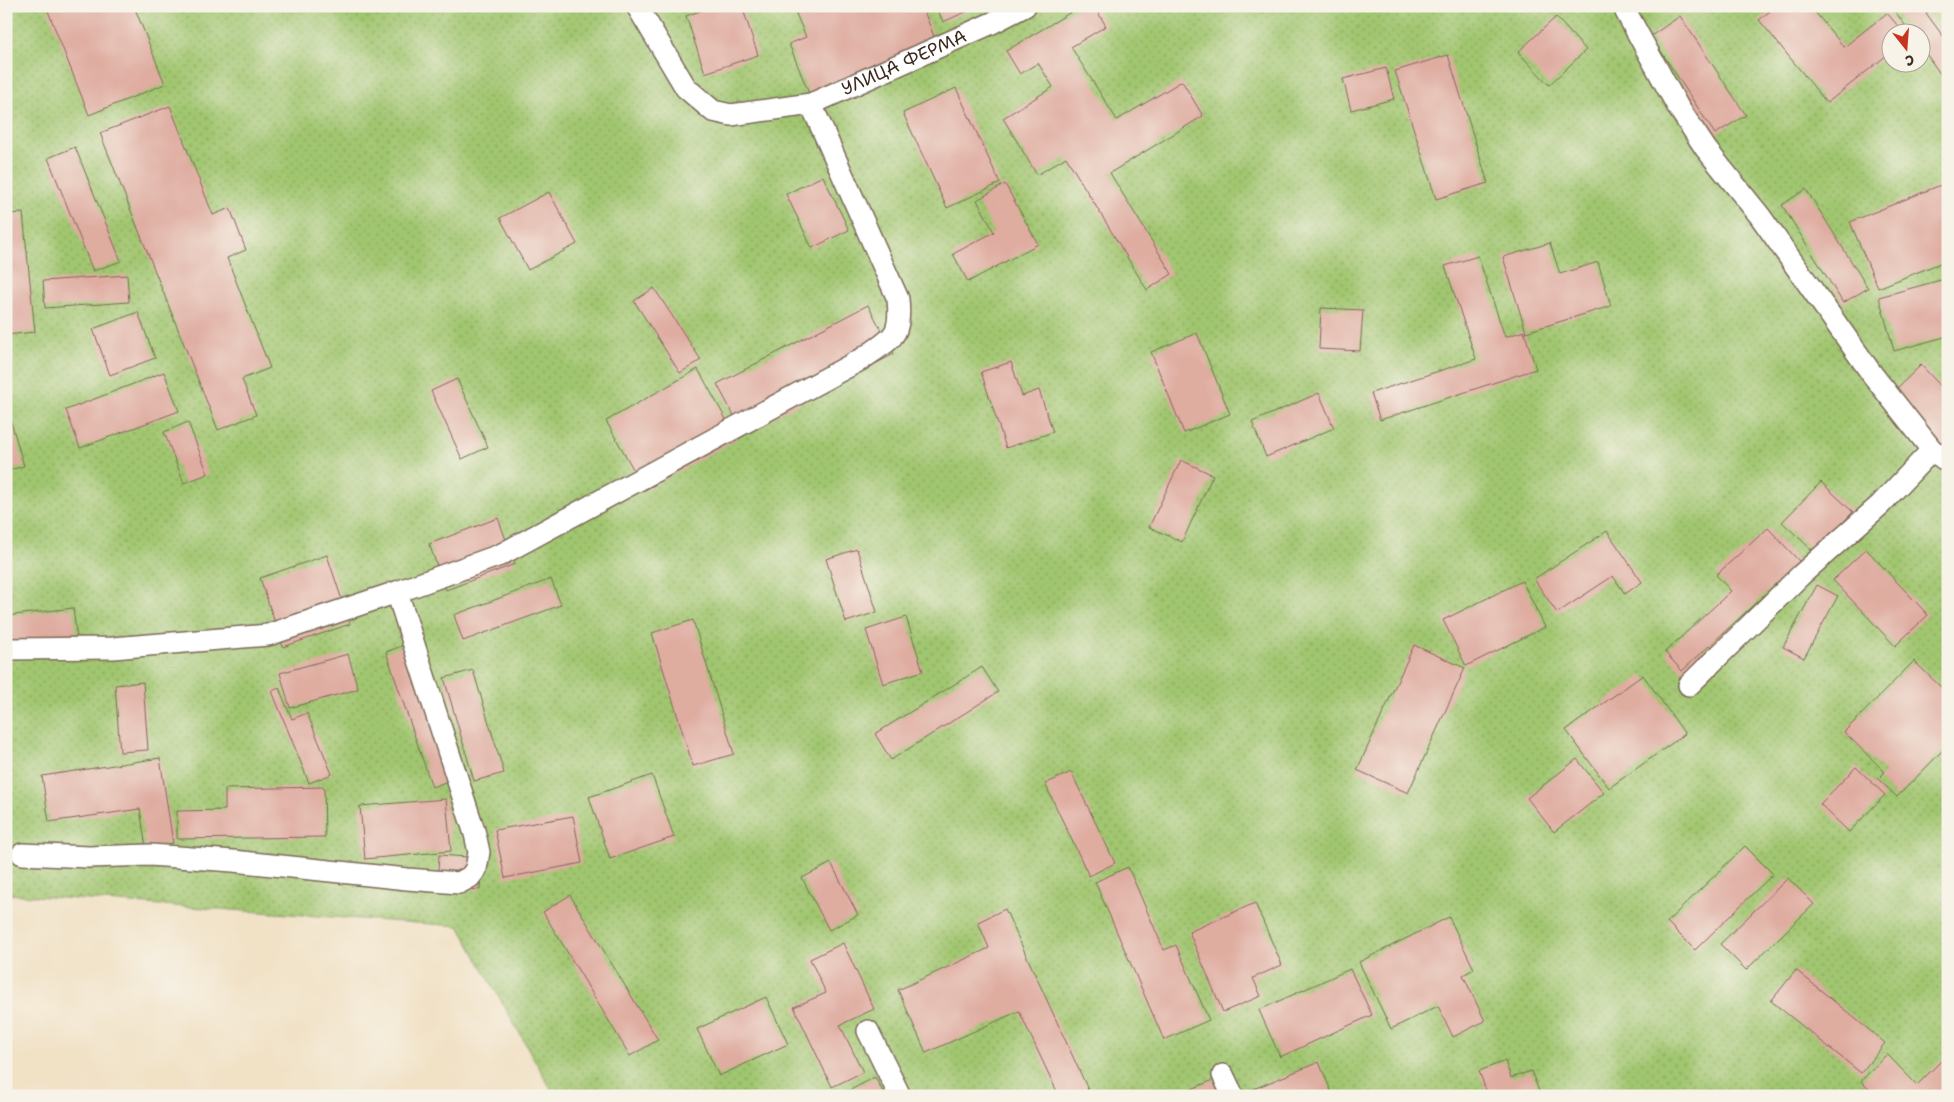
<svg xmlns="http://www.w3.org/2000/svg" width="1954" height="1102" font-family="'Shantell Sans',sans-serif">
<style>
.garden{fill:url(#garden-dots);stroke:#6e7847;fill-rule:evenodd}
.building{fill:#dfaca0}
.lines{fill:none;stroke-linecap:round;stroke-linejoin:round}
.lane-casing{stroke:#7b6a58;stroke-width:24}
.lane{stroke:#fff;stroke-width:21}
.labels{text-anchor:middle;stroke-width:4.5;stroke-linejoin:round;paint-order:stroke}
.street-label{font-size:18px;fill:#3b2a1e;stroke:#f7f3e8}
</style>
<defs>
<pattern id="garden-dots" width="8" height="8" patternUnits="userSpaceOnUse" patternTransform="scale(1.25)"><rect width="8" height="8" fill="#a1c670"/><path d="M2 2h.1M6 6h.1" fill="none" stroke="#84a15b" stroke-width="1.8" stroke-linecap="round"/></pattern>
</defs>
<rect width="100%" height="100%" fill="#f7f3e8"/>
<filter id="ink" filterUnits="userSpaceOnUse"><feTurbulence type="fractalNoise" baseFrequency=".02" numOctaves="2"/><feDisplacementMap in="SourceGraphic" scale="10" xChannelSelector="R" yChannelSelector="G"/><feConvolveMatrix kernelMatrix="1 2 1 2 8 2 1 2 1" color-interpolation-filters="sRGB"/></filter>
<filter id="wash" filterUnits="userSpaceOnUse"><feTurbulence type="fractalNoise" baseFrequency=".0096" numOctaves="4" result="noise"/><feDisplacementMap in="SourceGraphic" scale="20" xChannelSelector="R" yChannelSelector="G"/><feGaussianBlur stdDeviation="1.12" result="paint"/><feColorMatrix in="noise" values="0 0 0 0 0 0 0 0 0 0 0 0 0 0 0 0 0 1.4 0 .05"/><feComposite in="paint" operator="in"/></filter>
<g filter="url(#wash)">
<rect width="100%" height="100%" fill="#f1e1c5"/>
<!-- garden -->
<path class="garden" d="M6 6H1948V1096H555L459 926 6 894ZM1892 32H1922V62H1892Z"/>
<g id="blocks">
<!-- building -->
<path class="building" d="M60 6H134L165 84 89 115 48 11Z
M713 6H742L758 55 705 73 686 16Z
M800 6H922L937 44 810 96 789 44 806 37 794 9Z
M936 6H979L943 22Z
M1081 6H1094L1106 26 1071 47 1117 120 1182 81 1203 116 1110 173 1172 274 1147 290 1066 157 1037 175 1003 118 1053 87 1038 63 1020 74 1006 51Z
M1776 6H1810L1844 47 1887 13 1903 32H1892V51L1827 103 1759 20Z
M1891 6H1936L1926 13 1948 43V85L1922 48V32H1910Z
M1680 16 1746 115 1715 134 1651 36Z
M1556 17 1586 50 1549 85 1518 52Z
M1448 55 1488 183 1436 199 1395 71Z
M1386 68 1394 99 1351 110 1343 79Z
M956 88 1000 183 947 208 903 113Z
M170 106 213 215 230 208 246 250 227 258 270 368 242 379 256 415 218 430 100 133Z
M75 147 121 261 93 271 48 158Z
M823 176 849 230 812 248 786 194Z
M1948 182V260L1878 288 1850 222Z
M1005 184 1038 244 968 282 953 254 994 232 977 200Z
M1806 189 1868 288 1843 303 1782 205Z
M549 192 577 244 528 270 500 218Z
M23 213 35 332 6 335V214Z
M1550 243 1560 274 1598 262 1611 306 1526 332 1503 257Z
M1478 256 1505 337 1524 331 1536 369 1380 420 1371 393 1476 359 1445 266Z
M127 275 129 302 45 308 43 281Z
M1948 278V336L1894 351 1879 297Z
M654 288 701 360 680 373 634 301Z
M868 305 894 354 743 433 717 384Z
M1321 308 1363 310 1360 351 1319 349Z
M138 312 155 358 110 375 93 329Z
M1197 333 1230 414 1184 433 1151 352Z
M1011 362 1022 396 1039 390 1053 432 1006 448 981 372Z
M1921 365 1948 394V446L1944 449 1892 393Z
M698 369 737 439 645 490 606 421Z
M164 372 179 411 80 448 66 410Z
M457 379 488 447 462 459 431 391Z
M1319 393 1334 428 1266 457 1252 422Z
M6 405 24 466 6 471Z
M188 422 208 474 184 483 164 432Z
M1181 460 1213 475 1182 542 1149 527Z
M1821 482 1853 512 1814 552 1782 522Z
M498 518 515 564 446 590 429 544Z
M1768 528 1800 562 1682 671 1665 652 1731 591 1716 575Z
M1607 531 1642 582 1625 594 1613 576 1557 613 1534 579Z
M857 549 877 612 846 622 826 559Z
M1866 549 1928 615 1895 646 1833 580Z
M327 555 350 624 283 647 260 578Z
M551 579 561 605 463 641 454 615Z
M1522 581 1545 627 1466 666 1443 620Z
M1817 585 1838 596 1804 658 1783 647Z
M73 608 78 647 10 655 6 616Z
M906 617 923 671 883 684 866 630Z
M693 620 734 754 693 766 652 633Z
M412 642 459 777 432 787 386 652Z
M1414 645 1465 668 1408 793 1357 770Z
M348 654 358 689 290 708 280 673Z
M1914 661 1948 694V745L1897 797 1878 779 1885 772 1844 732Z
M982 667 998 692 891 760 875 734Z
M473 670 504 773 474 781 444 678Z
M1643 675 1685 734 1609 788 1566 730Z
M143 682 148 750 120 752 115 685Z
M279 688 292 719 307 713 332 774 309 783 272 691Z
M160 758 173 843 146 848 140 809 49 822 42 776Z
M1577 759 1604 793 1554 832 1527 798Z
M1856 767 1885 795 1849 832 1820 804Z
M1071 772 1115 863 1089 876 1045 784Z
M652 775 674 837 610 859 589 797Z
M324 787 325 837 177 839V811L225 810V789Z
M446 799 451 851 365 859 360 806Z
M573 816 582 863 505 878 495 830Z
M1745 846 1773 874 1695 950 1667 922Z
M439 855 482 858 480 890 437 887Z
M831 863 858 915 829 930 802 878Z
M1128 867 1164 950 1176 945 1209 1020 1164 1040 1095 882Z
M1788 878 1814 904 1746 970 1720 944Z
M570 895 658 1040 630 1056 543 912Z
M1255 903 1282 965 1253 978 1261 996 1223 1012 1189 932Z
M1005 909 1091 1096H1059L1019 1011 926 1053 898 990 989 948 978 922Z
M1449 917 1474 969 1463 975 1485 1021 1453 1037 1438 1006 1391 1029 1359 962Z
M843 943 874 1009 840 1025 863 1072 832 1087 794 1007 826 993 810 959Z
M1350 969 1372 1015 1280 1057 1259 1010Z
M1796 970 1885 1043 1861 1073 1771 1001Z
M766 997 788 1044 719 1076 697 1029Z
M1887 1054 1917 1085 1946 1056 1948 1096H1875L1861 1081Z
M1505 1061 1511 1078 1531 1071 1541 1096H1488L1479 1071Z
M1319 1062 1333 1096H1253L1251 1090Z
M875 1077 885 1096H839Z
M1218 1078 1225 1096H1175Z"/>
</g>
</g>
<g filter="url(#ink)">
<use href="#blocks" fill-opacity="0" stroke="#7b6a58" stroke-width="1"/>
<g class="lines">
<!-- lane casing -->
<g class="lane-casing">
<g id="lane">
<path id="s1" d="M637 6 686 88 713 111 731 115 811 104 992 23 1025 6"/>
<path d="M1625 6 1626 12 1678 107 1706 149 1760 216 1872 374 1932 450 1948 462"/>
<path d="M6 649 113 648 268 635 397 592 500 555 862 359C891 338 902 339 898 299L811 104"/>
<path d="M1689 685 1801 575 1880 505 1932 450"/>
<path d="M22 854 89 857 150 855 233 861 407 879 459 883 470 877 476 869 479 852 475 834 397 592"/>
<path d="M868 1031 900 1096"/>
<path d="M1223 1075 1233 1096"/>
</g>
</g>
<!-- lane -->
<use href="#lane" class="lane"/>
</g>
</g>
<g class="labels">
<!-- street labels -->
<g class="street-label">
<text dy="6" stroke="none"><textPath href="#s1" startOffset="332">УЛИЦА ФЕРМА</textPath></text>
</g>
</g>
<!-- margin -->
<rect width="1954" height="1102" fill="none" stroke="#f7f3e8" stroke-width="25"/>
<!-- north arrow -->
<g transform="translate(1906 48) rotate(163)"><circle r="24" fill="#f7f3e8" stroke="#aca397"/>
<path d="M0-4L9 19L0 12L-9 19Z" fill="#c8321e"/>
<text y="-8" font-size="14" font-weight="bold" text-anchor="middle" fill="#3b2a1e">С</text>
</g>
</svg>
